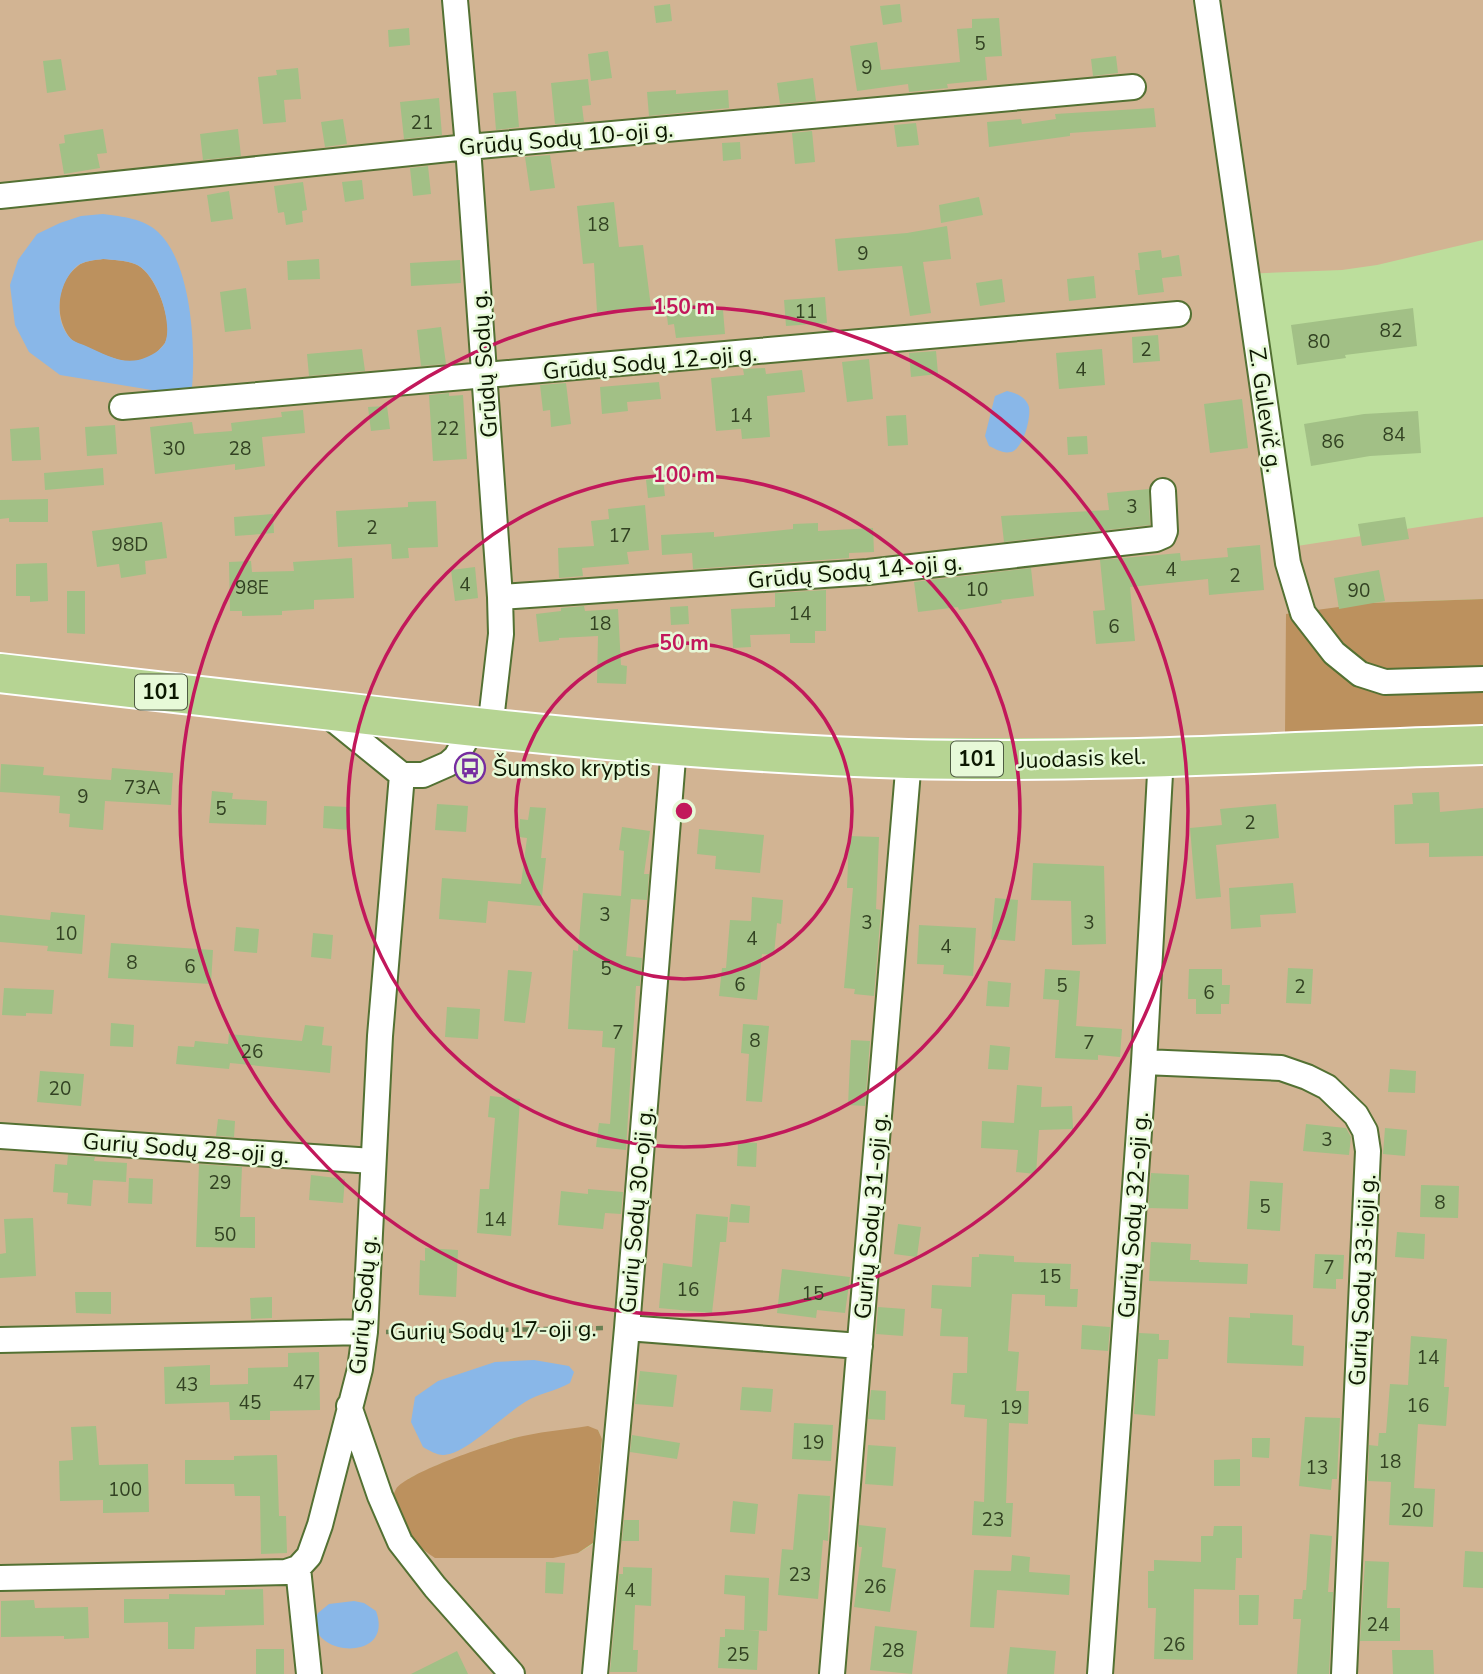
<svg xmlns="http://www.w3.org/2000/svg" width="1483" height="1674" font-family="'Nunito Sans',sans-serif">
<style>
.green{fill:#d2b493;fill-rule:evenodd}
.forest{fill:#bc915e}
.water{fill:#89b7e8;fill-rule:evenodd}
.building{fill:#a2c086}
.lines{fill:none;stroke-linecap:round;stroke-linejoin:round}
.street-casing{stroke:#537133;stroke-width:28}
.primary-casing{stroke:#fff;stroke-width:42}
.path{stroke:#698053;stroke-width:4.5;stroke-dasharray:7 3.5;stroke-linecap:butt}
.street{stroke:#fff;stroke-width:24}
.primary{stroke:#b6d493;stroke-width:38}
.ring{fill:none;stroke:#c2185b;stroke-width:3.5}
.labels{text-anchor:middle;stroke-width:5;stroke-linejoin:round;paint-order:stroke}
.number-label{font-size:19px;fill:#324122}
.shield{fill:#e7f9d8;stroke:#4e5b42;stroke-width:2}
.shield-label{font-size:21px;font-weight:bold;fill:#0c1701}
.street-label{font-size:23px;fill:#0c1701;stroke:#e7f9d8}
.poi-label{font-size:23px;fill:#0c1701;stroke:#e7f9d8;text-anchor:start}
.centre{fill:#c2185b;stroke:#e7f9d8;stroke-width:3.5}
.ring-label{font-size:21px;text-anchor:middle;font-weight:bold;fill:#c2185b;stroke:#e7f9d8;stroke-width:5;stroke-linejoin:round;paint-order:stroke}
</style>
<rect width="100%" height="100%" fill="#bcde9c"/>
<!-- green -->
<path class="green" d="M0 0H1483V240L1377 265 1342 270 1241 274 1278 549 1483 517V599L1369 603 1285 735 1058 738H862L668 729 0 656Z
M0 687 657 763H1483V1674H0ZM598 1430 602 1439 593 1544 578 1553 408 1479 440 1464 513 1438Z"/>
<!-- forest -->
<path class="forest" d="M103 259C113 260 125 260 135 264 155 271 175 324 165 343 163 346 160 348 158 351 138 371 110 358 89 348 83 345 74 343 70 338 54 317 56 282 78 266 83 261 96 260 103 259Z
M1483 599V729L1285 735 1286 614 1369 603Z
M588 1426 598 1430 602 1439 593 1543 578 1553 553 1558H435C420 1549 412 1537 402 1523 394 1513 389 1502 396 1489 407 1472 492 1444 514 1438 538 1432 563 1430 588 1426Z"/>
<!-- water -->
<path class="water" d="M103 214C123 217 143 218 158 232 191 262 196 346 192 387L170 393 60 375 29 352 15 325 10 285 18 260 37 234 60 223 81 216ZM103 259C113 260 126 260 135 264 156 272 172 319 166 340 164 348 154 354 147 357 125 367 106 355 86 346 82 344 74 342 71 339 52 320 58 282 77 266 83 261 96 260 103 259Z
M1007 391C1016 393 1026 397 1029 407 1031 419 1023 449 1011 452 1003 454 996 449 989 446L985 436 995 396Z
M534 1360 569 1366 574 1372 570 1383C556 1391 537 1394 525 1402 505 1414 464 1456 443 1455 437 1455 428 1450 423 1447L411 1422 415 1397 438 1381 495 1362Z
M354 1601 364 1603 376 1611C396 1666 299 1655 318 1613L329 1604Z"/>
<!-- building -->
<path class="building" d="M670 4 672 21 656 23 654 6Z
M900 4 902 22 883 25 880 6Z
M999 18 1002 56 985 57 987 80 947 84 948 88 909 92 908 84 857 91 850 46 877 42 881 70 960 62 957 29 972 28V19Z
M409 28 410 45 389 47 388 30Z
M608 51 612 78 591 81 588 54Z
M1116 56 1118 73 1093 76 1091 59Z
M61 59 66 90 47 93 43 61Z
M298 68 301 99 284 100 286 122 263 124 258 77 277 75 276 70Z
M813 78 816 101 780 104 777 83Z
M588 79 591 105 582 106 584 122 555 124 551 83Z
M676 90V94L728 90 729 108 649 116 647 92Z
M516 91 519 127 496 130 493 93Z
M439 98 442 135 404 139 400 102Z
M1154 108 1156 127 1070 133V136L989 147 987 122 1021 119 1022 124 1056 119 1055 114Z
M343 119 347 144 325 147 321 122Z
M916 123 919 145 897 147 894 125Z
M103 129 107 153 97 154 100 168 64 174 59 144 65 143 64 135Z
M238 129 241 156 203 160 200 134Z
M812 131 815 162 795 164 792 133Z
M740 142 741 159 723 161 722 143Z
M550 155 555 188 530 191 525 157Z
M428 166 431 194 413 196 410 168Z
M362 180 364 199 345 202 342 182Z
M303 182 307 210 302 211 303 222 286 225 284 212 278 213 274 186Z
M229 191 233 219 211 222 207 195Z
M979 197 983 215 941 223 939 205Z
M614 202 619 247 643 245 651 307 597 312 594 263 583 264 577 206Z
M947 226 951 259 923 262 931 313 910 316 902 266 838 271 835 239 907 233Z
M1161 250 1162 258 1179 255 1182 276 1162 278 1164 292 1138 295 1135 270H1140L1138 253Z
M319 259 320 279 288 280 287 261Z
M460 260 461 283 411 286 410 263Z
M1094 276 1096 298 1069 301 1067 279Z
M1002 279 1005 302 980 306 976 283Z
M246 288 251 329 225 332 220 292Z
M825 297 827 323 786 326 784 300Z
M695 304 696 313 723 310 725 334 676 338 674 324 668 325 666 307Z
M1413 308 1417 346 1345 355 1346 358 1297 365 1291 325Z
M441 327 446 364 421 366 417 330Z
M1158 335 1160 361 1133 363 1132 337Z
M362 349 365 371 309 376 307 354Z
M1102 349 1105 385 1059 389 1056 353Z
M936 351 938 374 911 377 909 353Z
M869 359 873 399 847 402 842 362Z
M765 368 766 374 802 370 805 392 767 396 770 437 742 439 741 429 716 431 711 378 744 375 743 369Z
M659 382 661 399 627 402 628 411 602 414 600 387Z
M566 383 571 424 551 427 550 410 543 411 540 385Z
M449 393V396L463 395 467 459 433 461 429 395Z
M1242 399 1248 448 1210 453 1204 404Z
M387 406 390 429 371 431 368 407Z
M303 410 305 433 262 437 265 466 235 470V464L155 474 150 427 192 422 194 434 232 431 231 423 282 417 281 412Z
M1418 411 1421 453 1370 456 1311 466 1304 424 1364 414Z
M906 415 908 445 888 446 886 416Z
M115 425 117 454 87 456 85 427Z
M39 427 41 460 12 461 10 429Z
M1087 436 1088 454 1068 455 1067 437Z
M103 468 104 485 45 490 44 473Z
M663 478 665 496 648 498 646 480Z
M1149 489 1150 525 1004 542 1001 516 1109 510 1107 493Z
M48 499V522H9V518L0 519V500Z
M436 501 438 547 408 548 409 558 392 559 391 544 338 547 336 511 408 507V502Z
M645 505 649 550 627 552 629 564 582 568 583 576 559 578 558 548 594 546 591 521 609 519 608 509Z
M273 514 274 533 235 536 234 517Z
M1405 517 1409 539 1362 546 1358 524Z
M162 522 167 558 145 561 146 574 121 578 119 564 97 567 92 531Z
M818 523V531L873 528 874 552 849 553V558L693 569 692 553 662 555 661 535 714 532V537L793 529V524Z
M1260 545 1264 590 1209 595 1208 579 1130 587 1135 641 1096 644 1093 611 1105 610 1100 560 1180 553 1181 561 1228 557 1227 548Z
M352 558 354 598 314 600V609L282 611V615L242 616V611H230L229 562 251 561 252 572 294 571 293 562Z
M47 563 48 601 30 602V596H16V564Z
M475 567 478 598 455 601 451 570Z
M1031 568 1034 596 1001 600 1002 603 959 610 958 607 918 612 914 582Z
M1379 570 1385 601 1339 609 1334 578Z
M826 590V631H815V643H790V634L750 635 751 647 733 648 731 609 775 607V593Z
M67 591H85V634L67 633Z
M584 606 585 611 618 609 621 665 627 666 626 684 597 683 598 636 559 638V640L539 642 536 614 561 611V608Z
M688 606 689 624 671 625 670 607Z
M1 764 44 767 43 775 111 780 112 768 173 773 171 805 105 801 103 830 69 827 70 814 59 813 60 796 0 792Z
M212 791 233 793 232 799 267 801 266 825 209 823Z
M1439 792 1440 812 1483 808V856L1429 857V843L1395 844 1394 805 1413 804 1412 793Z
M437 804 468 806 466 832 435 830Z
M1276 804 1279 838 1216 845 1221 897 1196 899 1190 828 1222 825 1220 809Z
M324 806 350 807 349 830 323 828Z
M530 807 546 808 541 858H546L541 906 488 901 486 923 439 919 442 878 521 884 527 838 519 837 520 819 528 820Z
M622 827 650 831 644 874H649L647 900 631 899 626 956 642 958 640 986H636L626 1150 596 1147 599 1123 610 1124 615 1048 602 1047 603 1031 568 1029 573 950 578 951 583 893 621 896 624 851 619 850Z
M699 829 764 835 760 873 715 869 716 856 697 854Z
M849 836 879 837 876 909 881 910 874 996 854 994 855 989 844 988 853 888H847Z
M1033 863 1104 866 1106 944 1072 945 1071 901 1031 900Z
M1293 883 1296 913 1260 915 1261 927 1231 929 1229 888Z
M752 897 783 900 781 924 777 923 774 955 762 954 757 1000 719 996 722 968H726L730 920 751 921Z
M995 898 1018 900 1015 941 991 939Z
M51 912 85 915 82 954 47 951 48 946 0 942V915L50 920Z
M919 925 976 928 973 976 943 974 944 965 917 964Z
M236 927 259 929 257 953 234 951Z
M313 933 333 935 331 959 311 957Z
M111 943 213 950 211 984 108 978Z
M1288 968 1313 969 1311 1004 1286 1003Z
M1045 969 1080 971 1076 1026 1122 1029 1120 1057 1098 1055V1060L1055 1058 1059 1000 1043 999Z
M1189 969H1222V985H1230L1229 1004H1221V1014H1196V999H1188Z
M508 970 532 972 525 1023 504 1021Z
M988 981 1011 983 1009 1007 986 1006Z
M4 988 54 990 52 1014 26 1013V1016L2 1015Z
M447 1007 480 1009 478 1039 445 1037Z
M111 1023 134 1025 133 1047 110 1046Z
M743 1024 769 1026 762 1102 746 1101 749 1054 741 1053Z
M305 1025 324 1027 322 1045 332 1046 330 1073 230 1063 229 1069 176 1064 178 1046 194 1047 195 1041 228 1044 229 1034 302 1041Z
M851 1040 870 1041 865 1106 848 1105Z
M990 1045 1010 1047 1008 1070 988 1069Z
M1390 1069 1416 1071 1415 1093 1388 1092Z
M40 1071 84 1074 81 1106 37 1102Z
M1017 1085 1042 1087 1041 1107 1072 1106 1073 1129 1039 1130 1036 1174 1016 1172 1018 1150 981 1148 982 1121 1014 1123Z
M490 1096 520 1099 511 1236 477 1233 480 1189H489L495 1118 488 1117Z
M218 1119 235 1121 234 1137 216 1136Z
M1306 1124 1346 1128 1351 1137 1349 1155 1303 1151Z
M1385 1128 1407 1130 1405 1156 1383 1154Z
M738 1142 757 1143 756 1167 737 1166Z
M68 1155 95 1157 94 1161 127 1163 126 1182 93 1180 91 1206 67 1204 68 1193 53 1192 55 1164 67 1165Z
M199 1164 242 1167 240 1217H255V1248L196 1247Z
M1151 1173 1189 1175 1188 1209 1148 1208Z
M311 1175 345 1179 343 1203 309 1200Z
M129 1178 153 1179 152 1204 128 1203Z
M1250 1181 1283 1183 1280 1231 1247 1229Z
M1421 1185 1459 1186 1458 1218 1420 1217Z
M588 1189 623 1192 621 1214 605 1213 603 1229 558 1225 561 1191 588 1194Z
M731 1204 750 1206 749 1223 729 1222Z
M696 1214 728 1217 726 1242H720L712 1313 659 1308 663 1263 692 1267Z
M33 1218 36 1276 0 1278V1254L6 1253 4 1219Z
M898 1224 921 1227 917 1257 894 1254Z
M1397 1232 1425 1234 1424 1259 1395 1257Z
M1151 1242 1191 1244 1190 1260H1199V1262L1248 1264 1247 1284 1149 1281Z
M425 1248 458 1250 456 1297 419 1295 420 1260 425 1261Z
M979 1254 1014 1256V1262L1071 1264 1070 1289H1078L1077 1307 1045 1306V1295L1012 1294 1008 1351 1019 1352 1016 1391H1029L1028 1424 1009 1423 1006 1503H1013L1011 1537 972 1535 974 1501 984 1502 987 1419 964 1417 965 1405 951 1404 953 1373H967L968 1337 940 1336 942 1309 931 1308 932 1285 971 1287 972 1257H979Z
M1315 1254 1344 1255 1343 1279H1336V1289L1313 1288Z
M782 1269 850 1277 845 1313 817 1310 816 1318 777 1313Z
M75 1292H111V1314L76 1313Z
M272 1297V1318L251 1319 250 1298Z
M878 1307 905 1309 903 1336 876 1334Z
M1250 1313 1293 1315 1292 1345 1304 1346 1303 1366 1227 1363 1229 1317 1250 1318Z
M1082 1325 1110 1327 1108 1351 1081 1349Z
M1139 1333 1159 1334V1340H1169L1168 1359H1158L1155 1416 1134 1414Z
M1411 1336 1447 1339 1444 1387H1449L1446 1426 1418 1424 1414 1488 1435 1489 1433 1527 1389 1525 1391 1482 1368 1481 1369 1445 1378 1446 1379 1433H1386L1390 1384 1408 1385Z
M319 1352 320 1410 270 1411V1420H230L229 1402 165 1404 164 1367 210 1365V1385L248 1384V1368L288 1367V1353Z
M640 1371 677 1375 673 1407 635 1404Z
M742 1387 773 1389 771 1412 740 1410Z
M871 1390 886 1391 885 1420 868 1419Z
M1305 1417 1340 1418 1337 1479H1332L1331 1490 1299 1486Z
M794 1423 833 1425 831 1461 792 1459Z
M96 1426 99 1465 148 1464 149 1512 103 1513V1500L60 1501 59 1461 73 1460 71 1427Z
M632 1435 680 1443 677 1459 630 1452Z
M1252 1438H1270L1269 1458 1252 1457Z
M868 1445 896 1447 893 1486 865 1484Z
M277 1455 279 1516H286L287 1553 261 1554 260 1496H235L234 1484H185V1460H234V1456Z
M1240 1459V1486H1214V1460Z
M798 1494 830 1496 828 1541 823 1540 818 1599 778 1595 782 1549 793 1550Z
M733 1501 758 1504 755 1534 730 1532Z
M624 1520H639V1541H622Z
M859 1525 886 1528 882 1567 896 1569 890 1612 854 1607 862 1547H859L858 1543Z
M1214 1526H1242V1558H1236L1235 1590 1194 1589 1193 1660 1154 1659 1156 1608H1148V1571H1154V1560L1201 1562V1536H1213Z
M1310 1534 1332 1536 1328 1592H1333L1329 1674H1297L1301 1619H1293L1294 1599H1302L1303 1590H1306Z
M1465 1551 1483 1552V1588L1463 1587Z
M1012 1555 1030 1557 1029 1572 1070 1575 1069 1595 997 1590 994 1628 970 1627 974 1570 1011 1571Z
M1365 1561 1389 1562 1387 1608H1400V1641H1360Z
M546 1562 565 1563 563 1594 545 1593Z
M623 1567 652 1568 651 1606 635 1605 633 1650H638L637 1672H610L619 1574H623Z
M725 1575 769 1578 767 1631 747 1630 759 1631 757 1670 718 1668 720 1637H725V1629L744 1630 745 1596 724 1594Z
M263 1589 264 1625 195 1627 194 1649H168V1622L124 1623V1599H169V1594L225 1595V1590Z
M1239 1595H1259L1258 1625H1239Z
M34 1600 35 1608 88 1607 89 1638 64 1639V1636L1 1637V1601Z
M875 1626 917 1631 912 1674 870 1670Z
M1010 1647 1056 1651 1054 1674H1007Z
M256 1649H284V1674H256Z
M1392 1650H1433L1434 1674H1393Z
M457 1651 468 1674H411Z"/>
<g class="lines">
<!-- street casing -->
<g class="street-casing">
<path id="street" d="M455 0 468 147 500 597 501 634 490 729
M1207 0 1288 563 1303 613 1334 653 1360 674 1385 682 1483 679
M0 196 468 147 1133 87
M122 407 1178 314
M500 597 868 572 1156 539 1163 536 1165 531 1163 491
M323 711 402 775H423L448 764 456 757 473 727
M1144 1062 1281 1068 1307 1077 1327 1087 1356 1115 1365 1131 1368 1151 1344 1674
M0 1136 373 1161
M627 1328 860 1346
M0 1340 365 1332
M349 1406 380 1496 400 1542 435 1587 512 1674
M298 1568 309 1674
M0 1578 286 1572 298 1568 309 1556 320 1525 360 1369 365 1332 380 1036 402 775
M595 1674 627 1328 674 746
M832 1674 909 759
M1100 1674 1144 1062 1161 756"/>
</g>
<!-- primary casing -->
<g class="primary-casing">
<path id="primary" d="M0 673C114 687 228 699 342 712 530 734 718 753 908 759 1099 764 1292 751 1483 745"/>
</g>
<!-- path -->
<path class="path" d="M386 1332 605 1328"/>
<!-- street -->
<use href="#street" class="street"/>
<!-- primary -->
<use href="#primary" class="primary"/>
</g>
<!-- distance rings -->
<g class="ring">
<circle cx="684" cy="811" r="168"/>
<circle cx="684" cy="811" r="336"/>
<circle cx="684" cy="811" r="504"/>
</g>
<!-- icons -->
<defs>
<g id="bus-ring" transform="scale(1.575)"><circle r="9.5" fill="#e7f9d8" stroke="#762da0" stroke-width="1.5"/><path d="M-5-6H5V4H4V6H2V4H-2V6H-4V4H-5ZM-3.5-4V0h7V-4ZM-3.5 1.2v1.5H-2V1.2ZM2 1.2v1.5H3.5V1.2Z" fill="#762da0"/></g>
</defs>
<g fill-rule="evenodd">
<use href="#bus-ring" x="470" y="768"/>
</g>
<g class="labels">
<!-- number labels -->
<g class="number-label">
<text x="980" y="50">5</text>
<text x="867" y="74">9</text>
<text x="422" y="129">21</text>
<text x="598" y="231">18</text>
<text x="863" y="260">9</text>
<text x="806" y="318">11</text>
<text x="1391" y="337">82</text>
<text x="1319" y="348">80</text>
<text x="1146" y="356">2</text>
<text x="1081" y="376">4</text>
<text x="741" y="422">14</text>
<text x="448" y="435">22</text>
<text x="1394" y="441">84</text>
<text x="1333" y="448">86</text>
<text x="174" y="455">30</text>
<text x="240" y="455">28</text>
<text x="1132" y="513">3</text>
<text x="372" y="534">2</text>
<text x="620" y="542">17</text>
<text x="130" y="551">98D</text>
<text x="1171" y="576">4</text>
<text x="1235" y="582">2</text>
<text x="465" y="591">4</text>
<text x="252" y="594">98E</text>
<text x="977" y="596">10</text>
<text x="1359" y="597">90</text>
<text x="800" y="620">14</text>
<text x="600" y="630">18</text>
<text x="1114" y="633">6</text>
<text x="142" y="794">73A</text>
<text x="83" y="803">9</text>
<text x="221" y="815">5</text>
<text x="1250" y="829">2</text>
<text x="605" y="921">3</text>
<text x="867" y="929">3</text>
<text x="1089" y="929">3</text>
<text x="66" y="940">10</text>
<text x="752" y="945">4</text>
<text x="946" y="953">4</text>
<text x="132" y="969">8</text>
<text x="190" y="973">6</text>
<text x="606" y="975">5</text>
<text x="740" y="991">6</text>
<text x="1062" y="992">5</text>
<text x="1300" y="993">2</text>
<text x="1209" y="999">6</text>
<text x="618" y="1039">7</text>
<text x="755" y="1047">8</text>
<text x="1089" y="1049">7</text>
<text x="252" y="1058">26</text>
<text x="60" y="1095">20</text>
<text x="1327" y="1146">3</text>
<text x="220" y="1189">29</text>
<text x="1440" y="1209">8</text>
<text x="1265" y="1213">5</text>
<text x="495" y="1226">14</text>
<text x="225" y="1241">50</text>
<text x="1329" y="1274">7</text>
<text x="1050" y="1283">15</text>
<text x="688" y="1296">16</text>
<text x="813" y="1300">15</text>
<text x="1428" y="1364">14</text>
<text x="304" y="1389">47</text>
<text x="187" y="1391">43</text>
<text x="250" y="1409">45</text>
<text x="1418" y="1412">16</text>
<text x="1011" y="1414">19</text>
<text x="813" y="1449">19</text>
<text x="1390" y="1468">18</text>
<text x="1317" y="1474">13</text>
<text x="125" y="1496">100</text>
<text x="1412" y="1517">20</text>
<text x="993" y="1526">23</text>
<text x="800" y="1581">23</text>
<text x="875" y="1593">26</text>
<text x="630" y="1597">4</text>
<text x="1378" y="1631">24</text>
<text x="1174" y="1651">26</text>
<text x="893" y="1657">28</text>
<text x="738" y="1661">25</text>
</g>
<!-- shield labels -->
<g class="shield">
<rect x="135" y="674.5" width="52" height="35" rx="5"/>
<rect x="951" y="741.5" width="52" height="35" rx="5"/>
</g>
<g class="shield-label">
<text x="161" y="699">101</text>
<text x="977" y="766">101</text>
</g>
<!-- street labels -->
<g class="street-label">
<text transform="translate(566 138) rotate(-5)" y="8">Grūdų Sodų 10-oji g.</text>
<text transform="translate(650 362) rotate(-5)" y="8">Grūdų Sodų 12-oji g.</text>
<text transform="translate(484 364) rotate(-94)" y="8">Grūdų Sodų g.</text>
<text transform="translate(1266 410) rotate(82)" y="8">Z. Gulevič g.</text>
<text transform="translate(855 571) rotate(-5)" y="8">Grūdų Sodų 14-oji g.</text>
<text transform="translate(1082 758) rotate(-2)" y="8">Juodasis kel.</text>
<text transform="translate(186 1148) rotate(4)" y="8">Gurių Sodų 28-oji g.</text>
<text transform="translate(636 1210) rotate(-85)" y="8">Gurių Sodų 30-oji g.</text>
<text transform="translate(1133 1215) rotate(-86)" y="8">Gurių Sodų 32-oji g.</text>
<text transform="translate(871 1216) rotate(-85)" y="8">Gurių Sodų 31-oji g.</text>
<text transform="translate(1362 1280) rotate(-87)" y="8">Gurių Sodų 33-ioji g.</text>
<text transform="translate(363 1305) rotate(-85)" y="8">Gurių Sodų g.</text>
<text transform="translate(493 1330) rotate(-1)" y="8">Gurių Sodų 17-oji g.</text>
</g>
<!-- poi labels -->
<g class="poi-label">
<text x="493" y="776">Šumsko kryptis</text>
</g>
</g>
<circle cx="684" cy="811" r="10" class="centre"/>
<g class="ring-label">
<text x="684" y="314">150 m</text>
<text x="684" y="482">100 m</text>
<text x="684" y="650">50 m</text>
</g>
</svg>
